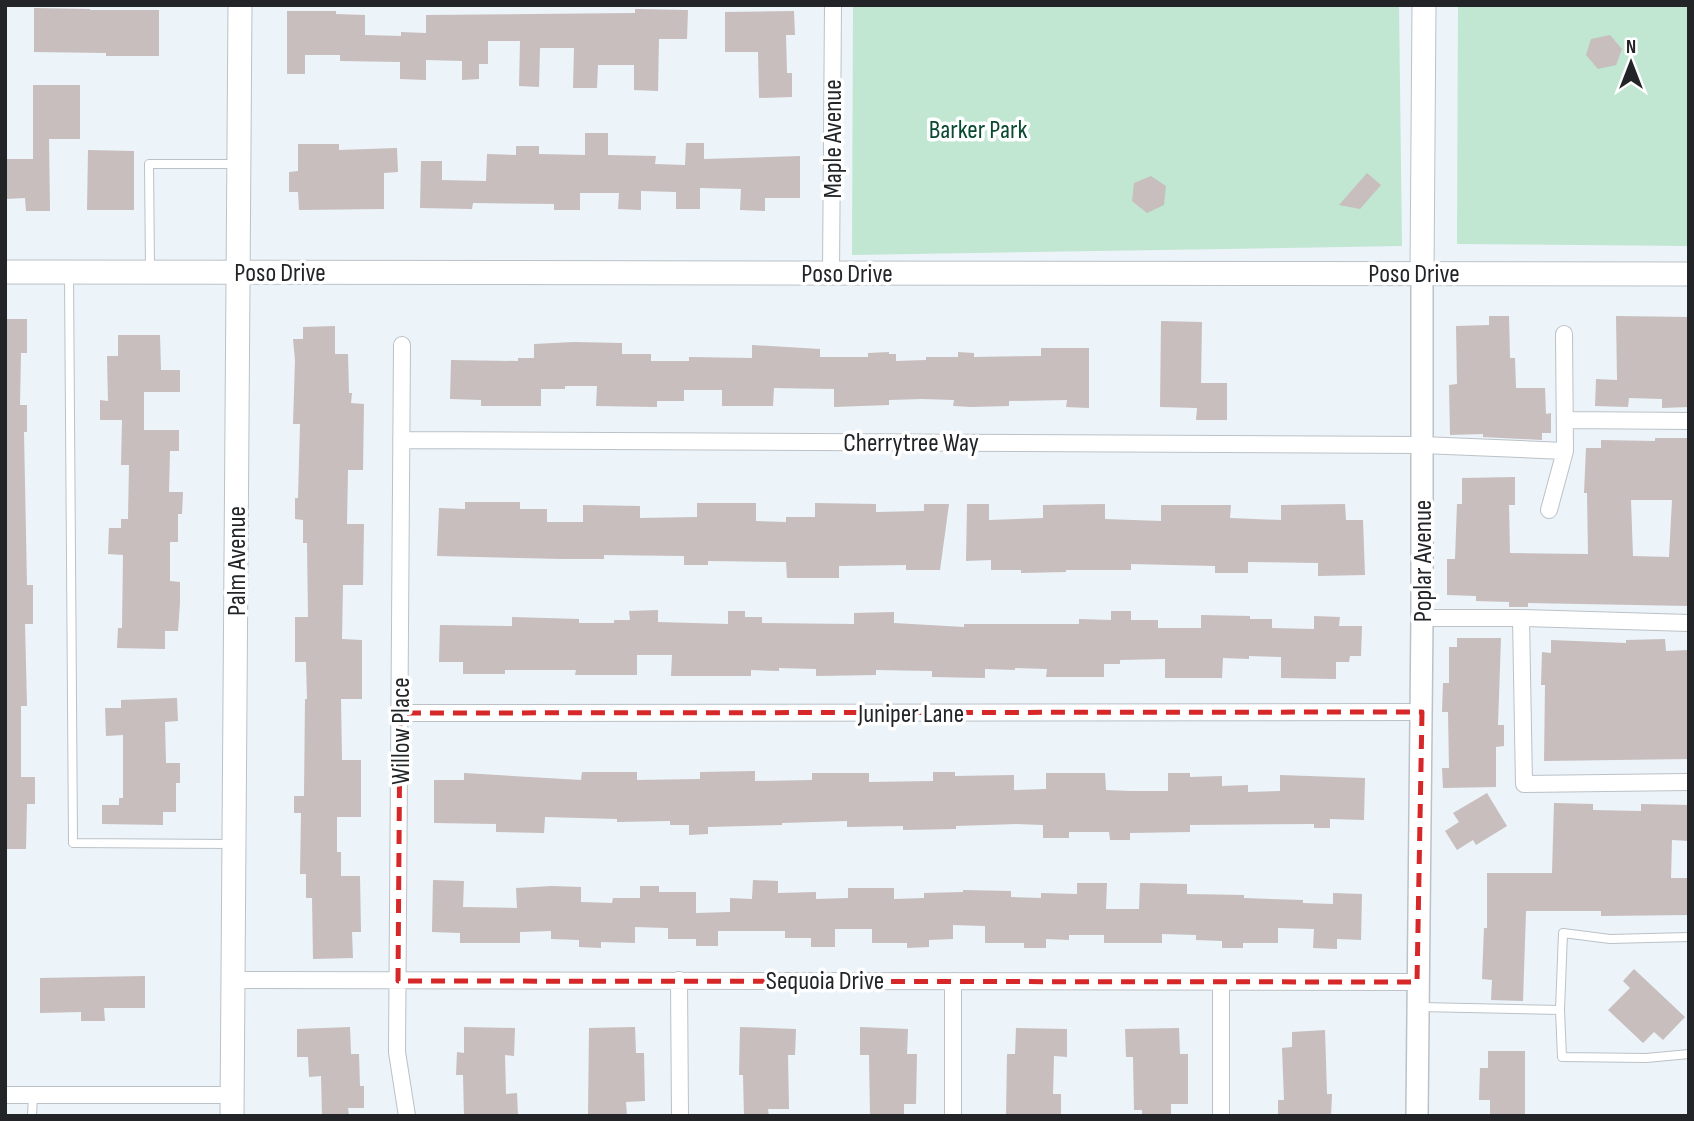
<svg xmlns="http://www.w3.org/2000/svg" width="1694" height="1121" font-family="'Sofia Sans Condensed',sans-serif">
<style>
.green{fill:#c1e6d2}
.building{fill:#c7bebd;fill-rule:evenodd}
.lines{fill:none;stroke-linecap:round;stroke-linejoin:round}
.service-casing{stroke:#bbc2c7;stroke-width:10}
.minor-casing{stroke:#bbc2c7;stroke-width:18}
.tertiary-casing{stroke:#bbc2c7;stroke-width:24}
.secondary-casing{stroke:#bbc2c7;stroke-width:25}
.service{stroke:#fff;stroke-width:8}
.minor{stroke:#fff;stroke-width:16}
.tertiary{stroke:#fff;stroke-width:21}
.secondary{stroke:#fff;stroke-width:23}
.marked{fill:none;stroke:#d62828;stroke-width:5;stroke-dasharray:14 9;stroke-linejoin:round}
.labels{text-anchor:middle;stroke-width:7;stroke-linejoin:round;paint-order:stroke}
.park-label{font-size:26px;fill:#0a4932;stroke:#fff}
.street-label{font-size:26px;fill:#222427;stroke:#fff}
</style>
<rect width="100%" height="100%" fill="#ecf3f9"/>
<!-- green -->
<path class="green" d="M853 5H1399L1402 246 852 255Z
M1458 5H1689V246L1457 244Z"/>
<!-- building -->
<path class="building" d="M34 8 90 9V10H159V56H106V53L34 52Z
M635 9 688 10 687 39H659L658 91 634 90V65H598L597 88H573L574 48H540L539 87 519 86 520 41H488V64H479V79L462 80V61L426 60V80L400 79V62L340 61V55H305V74H287V11H336V14L365 15V35L401 36V32L426 33V15L635 13Z
M794 11 795 35H786L787 73H792V97L759 98 758 52H725V12Z
M1610 35 1622 49 1616 65 1598 69 1586 55 1591 39Z
M33 85H80V139H49L50 211H26L25 198 5 199V159H33Z
M585 133H608V155L656 156 655 164 685 165 686 143H704V159L800 156V198H765V211L740 210 741 189 700 188V209H676V192L641 191V210L618 209 619 193H580V210H554V204L473 203 472 209 420 208 421 161H442V180L486 181 487 154 516 155V146H539V154L585 155Z
M298 144H339V150L397 148 398 172 384 173V209L299 210 298 192H289V172L298 171Z
M88 150 134 151V210H87Z
M1367 173 1381 185 1360 209 1339 205Z
M1151 176 1166 186 1164 205 1147 213 1132 201 1134 183Z
M1489 316H1509L1510 358H1515L1516 388H1545L1546 414 1551 413V433H1542V440L1483 437V434L1450 435 1449 385 1457 384 1456 326 1489 325Z
M1616 316 1689 317V407L1662 408V399L1629 398 1628 407 1595 406 1596 379 1617 380Z
M5 319H27V353H21L20 405H27V432H24L27 585H33V624H25L27 706H21V777H35V804H27L26 849H5Z
M1161 321 1202 322 1201 383H1227V420H1196L1197 408 1160 407Z
M335 326V354H348L349 393H352L351 403 364 404 363 470H348L347 524H364L363 585H343L342 639 362 640V699H341L342 760H361V817H337V852H341V876H360L361 932H352L353 958 313 959 312 898H306V874H300L301 813H294V796H304L305 699H307L306 662H295V617H308L307 543H303V520L295 519V498H298L300 424H293L295 360 293 339H303V327Z
M118 335H160L161 370H180V392H144V430H179V451H170L169 492H183L182 514H178V542H170V581L180 582V603L178 631H165V649L117 648 118 628H122L123 555 108 554 109 528H121V519H128L129 465H121L122 420H100V400L108 401 107 356H118Z
M574 342 622 343V354H651V361H689V357L752 358V345L820 349V357H868V353L889 352V354H896V361L926 360V357H958V352L974 353V357L1041 356V348H1089V408L1066 407 1067 400 1009 401V406L971 407 953 406 954 400 922 399 889 400V405L834 407V389L774 388 773 406H722V390H684V401H657V407L596 406 597 386H565V389H541V406H481V400L450 399 451 360 518 361V358H534V344Z
M1655 438H1689V606L1528 603V607H1509V602L1476 601V596L1447 595V559H1455L1457 504H1462V478L1515 477V505H1509L1510 553 1588 554 1587 493H1584L1586 448H1601V440L1655 441ZM1631 500H1672L1669 557 1633 556Z
M465 502H520V509H547V522H583V505L640 506V518L697 517V503H756V521L786 522V517H815V503L876 504V512L924 511V504H949L940 570H906V565L839 566V578H787L786 562 708 561V565H684V556L604 555V559H563L437 556 439 508 465 509Z
M967 504H989V520L1043 518V505L1105 504V519L1161 521V505H1231L1230 518 1281 520V505L1345 504 1346 520H1363L1365 575 1318 576V563L1248 562V573H1215V566L1131 564V570H1066V572L1021 573V570H991V560L966 561Z
M658 610V622L728 624V611H745V617H762V623L854 624V613L894 612V623L964 627V624H1079V619L1111 620V611H1131V620H1158V628H1201V615L1250 616V619H1272V628L1314 629V616L1340 617 1339 626H1362L1361 656H1350L1349 662H1336V679L1281 678V657L1249 656V659L1223 658 1222 678H1165V659L1120 660V664H1104V677H1046L1047 669 1015 668V670L985 669V678L932 677V671L876 670V675L816 676V669L779 668V671L751 670V676H671L672 655H637V675H575L576 670H505V674H463V662H439L440 625 512 626V617L579 619V623H614V620H630L629 611Z
M1457 638H1501L1498 725H1504V746L1496 747V787L1443 788 1442 768H1449L1448 712H1442L1443 683H1449V647H1457Z
M1665 639 1666 651 1689 650V759L1544 761 1545 685H1541L1542 652 1551 653V640L1626 643V640Z
M177 698 178 721 165 722 166 763H180V783H176V812H163V825L102 824V805H119V798H123V735L106 736 105 708H121V700Z
M755 771V781L812 780V773H869V782L933 781V772H955V776L1014 775V790L1046 789V773H1105L1106 790 1130 791H1168V773H1190V777L1222 776V786L1248 785V792L1280 791V775L1365 778 1364 820 1330 819V828H1314V824L1190 825V832L1130 833V840H1110L1109 832H1069V838H1043V825L1017 824 956 826V829L903 830V826L847 827V821L782 823V825L708 827V834L689 835V825H670V821L617 822V819L545 817 544 833 496 832V824L434 823V780H464V773L581 780 582 772H637V780L700 779V772Z
M1487 793 1507 826 1476 845 1473 840 1457 850 1445 831 1459 822 1453 813Z
M1554 803 1593 804V810L1641 811V804L1689 805V841L1672 840 1671 878H1689V915L1601 916V911H1526L1523 1001 1491 1000 1492 980 1482 979 1484 928H1487V873H1552Z
M433 880 464 881 463 907 517 908 516 888 552 886 581 887V902L612 903 613 898H640V886H659V892H696V913L730 912V898L752 899 753 880 778 881V893L816 892V899L848 898V888H894V899L924 898V893L963 892V890L1011 891V897L1041 898V893L1077 894V883H1107L1106 909H1139L1140 883 1187 884V894L1244 895V898L1303 900V903L1333 904V893L1362 894 1361 940 1337 939V949L1313 948 1314 929 1278 928V943H1243V948H1222V941L1196 940V935L1162 934V943H1104V935H1069V940L1046 939V948H1024V943H985V926L953 925V939L929 940V947L907 948V943H872V929H835V947H811V938H785V931H718V946H696V939H668V928L635 927V943L601 942V948L579 947V940L551 939V931L520 932V943H460V933L432 932Z
M1634 969 1685 1017 1663 1040 1654 1032 1643 1043 1608 1010 1630 988 1623 981Z
M145 976V1008H104L105 1021H81V1012L40 1013V978Z
M350 1027 351 1054H359L360 1086H364V1108H348L349 1116H322L321 1076 309 1077 308 1057H297V1029Z
M464 1027 515 1028 514 1056 505 1055 506 1094 517 1093 518 1116H464L463 1075H456L457 1052 464 1053Z
M635 1027 636 1053H644L645 1101 626 1102 627 1116H588L589 1028Z
M740 1027 796 1029 795 1055H788L789 1109H768L769 1116H744L743 1075H739Z
M860 1027 908 1029 907 1054H917L916 1104H904V1116H870L869 1055H860Z
M1016 1028 1067 1029V1057L1054 1056 1053 1094H1061V1116H1006L1007 1054H1015Z
M1179 1028 1180 1054H1188V1104H1171V1116H1142V1110H1134L1133 1057H1126L1125 1029Z
M1325 1030 1327 1094H1332L1331 1116H1278V1100H1284L1282 1048 1292 1047V1032Z
M1488 1051H1525V1116H1490V1100H1479L1480 1068H1488Z"/>
<g class="lines">
<!-- service casing -->
<g class="service-casing">
<path id="service" d="M150 268 149 164H236
M69 275 73 843 231 844
M1689 937 1610 939 1563 933 1560 1010 1562 1057 1646 1058 1689 1054
M1420 1007 1560 1010
M32 1116 33 1095"/>
</g>
<!-- minor casing -->
<g class="minor-casing">
<path id="minor" d="M831 273 833 5
M402 345 397 1052 407 1116
M1566 420 1689 421
M401 440 1422 445 1565 451
M1549 510 1565 451 1564 334
M1422 618H1521L1689 623
M1521 618 1524 784 1689 782
M400 713 1422 712
M234 980 1417 982
M679 980 680 1116
M1221 983V1116
M5 1095H232
M953 1116V981"/>
</g>
<!-- tertiary casing -->
<g class="tertiary-casing">
<path id="tertiary" d="M1417 1116 1422 618V273"/>
</g>
<!-- secondary casing -->
<g class="secondary-casing">
<path id="secondary" d="M5 272 1689 274
M1422 273 1424 5
M232 1116 240 5"/>
</g>
<!-- service -->
<use href="#service" class="service"/>
<!-- minor -->
<use href="#minor" class="minor"/>
<!-- tertiary -->
<use href="#tertiary" class="tertiary"/>
<!-- secondary -->
<use href="#secondary" class="secondary"/>
</g>
<!-- marked area -->
<path class="marked" d="M1422 712 1417 982 398 981 400 713Z"/>
<g class="labels">
<!-- park labels -->
<g class="park-label">
<text x="978" y="138">Barker Park</text>
</g>
<!-- street labels -->
<g class="street-label">
<text transform="translate(832 139) rotate(-90)" y="9">Maple Avenue</text>
<text x="280" y="281">Poso Drive</text>
<text x="847" y="282">Poso Drive</text>
<text x="1414" y="282">Poso Drive</text>
<text x="911" y="451">Cherrytree Way</text>
<text transform="translate(236 561) rotate(-90)" y="9">Palm Avenue</text>
<text transform="translate(1422 561) rotate(-90)" y="9">Poplar Avenue</text>
<text x="911" y="722">Juniper Lane</text>
<text transform="translate(400 731) rotate(-90)" y="9">Willow Place</text>
<text x="825" y="989">Sequoia Drive</text>
</g>
</g>
<!-- border -->
<rect width="1694" height="1121" fill="none" stroke="#222427" stroke-width="14"/>
<!-- north arrow -->
<g transform="translate(1631 63)" stroke="#ffffff" stroke-width="5" paint-order="stroke">
<path d="M0-5L12 26L0 18L-12 26Z" fill="#222427"/>
<text y="-10" font-size="19" font-weight="bold" text-anchor="middle" fill="#222427">N</text>
</g>
</svg>
